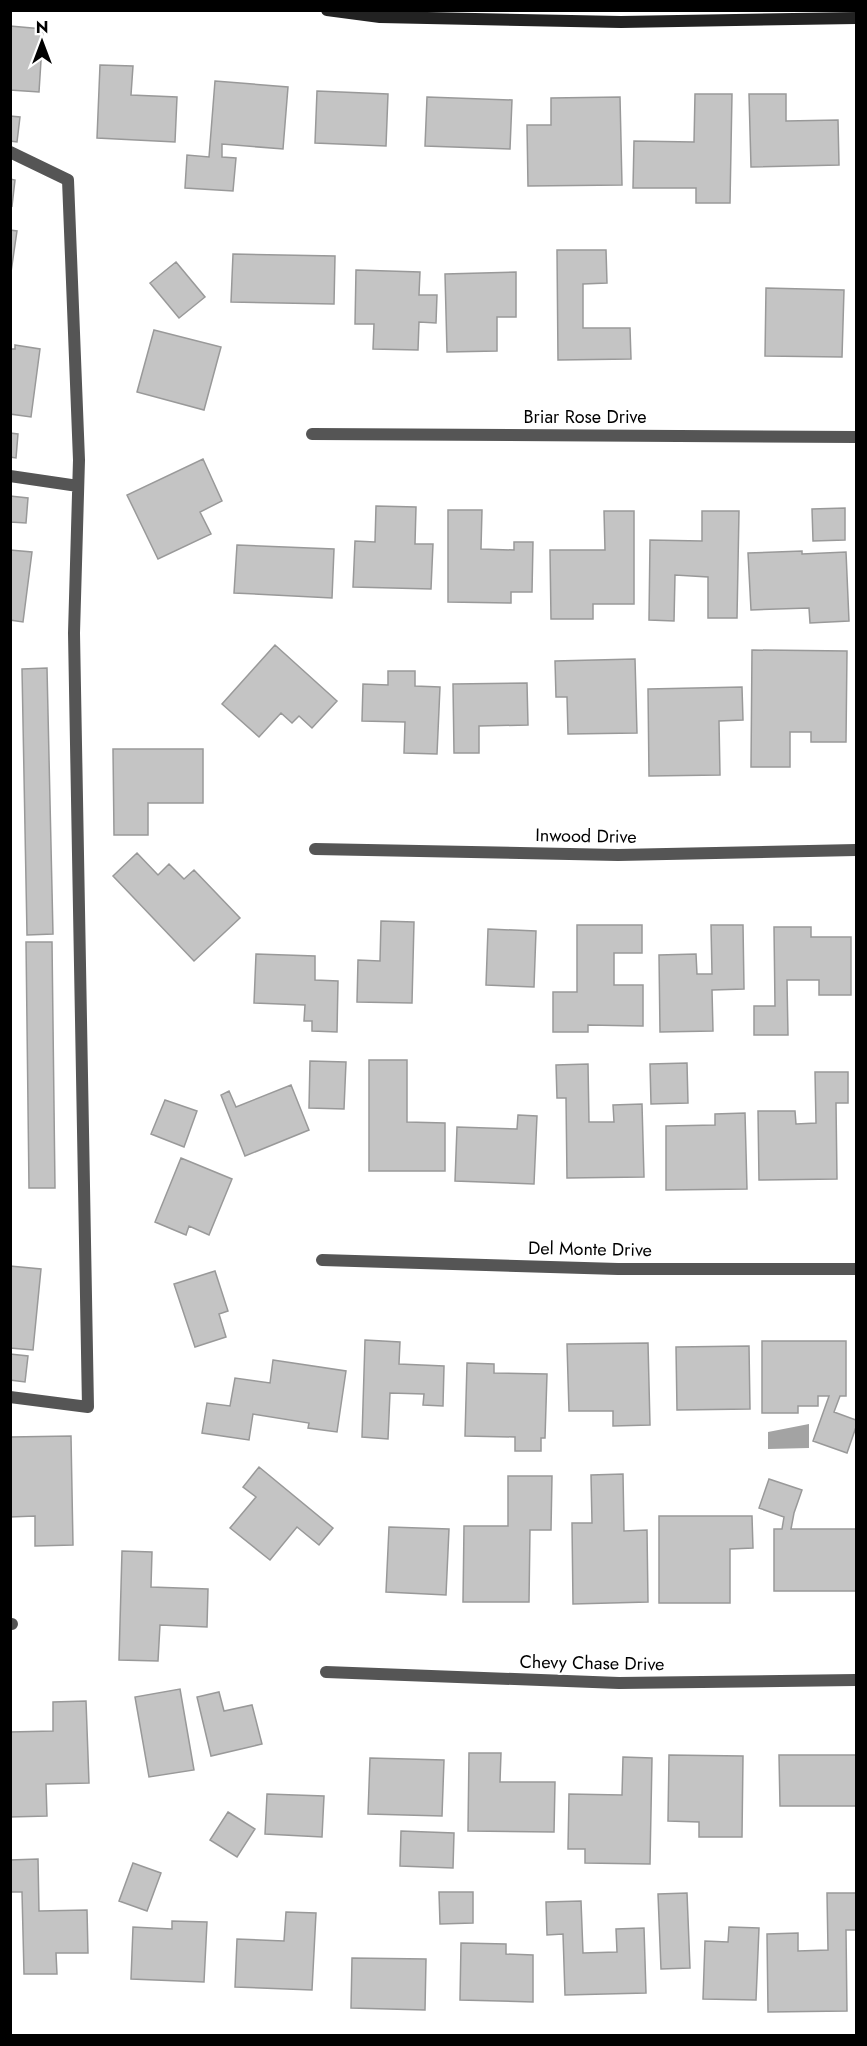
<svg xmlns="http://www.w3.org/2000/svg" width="867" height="2046" font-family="Jost,sans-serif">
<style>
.water{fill:#a3a3a3}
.building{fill:#c4c4c4;stroke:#999;stroke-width:1.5}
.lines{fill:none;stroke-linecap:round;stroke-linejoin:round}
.lane{stroke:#555;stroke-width:12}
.street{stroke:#555;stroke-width:12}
.secondary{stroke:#222;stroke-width:12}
.labels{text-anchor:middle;stroke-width:5;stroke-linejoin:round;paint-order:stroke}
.street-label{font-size:18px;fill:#000;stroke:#fff}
</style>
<rect width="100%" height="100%" fill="#fff"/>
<!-- water -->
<path class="water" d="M809 1424V1448L768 1449V1432Z"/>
<!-- building -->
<path class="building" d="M10 26 43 29 39 92 10 90Z
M100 65 133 66 131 95 177 97 175 142 97 138Z
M215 81 288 87 283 149 222 144V157L236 158 233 191 185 188 187 155 209 157Z
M317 91 388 94 386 146 315 143Z
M695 94H732L730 203H696V188H633L634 141 694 142Z
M749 94H786V121L838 120 839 165 751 167Z
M427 97 512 100 510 149 425 146Z
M620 97 622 185 528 186 527 125H551V98Z
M10 116 20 117 17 142 10 141Z
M10 179 15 180 12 206 10 205Z
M10 230 17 231 10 279Z
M557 250H606L607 283 583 284V328H630L631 359 558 360Z
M233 254 335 256 334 304 231 302Z
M176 262 205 297 179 318 150 283Z
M356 270 420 272 419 295H437L436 323 419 322 418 350 373 349 374 324H355Z
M516 272V317H497V351L447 352 445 274Z
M766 288 844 290 842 357 765 356Z
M154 330 221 347 204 410 137 392Z
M15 345 40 349 31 417 10 414V349H15Z
M10 433 18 434 16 458 10 457Z
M203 459 222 501 200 512 211 534 158 559 127 495Z
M10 496 28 498 26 523 10 522Z
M376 506 416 507 415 544H433L431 589 353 587 355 541 375 542Z
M845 508V540L813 541 812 509Z
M448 510H482L481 549 514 550V542H533L532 592H511V603L448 602Z
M604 511H634V604H593V619H551L550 550H605Z
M702 511H739L737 618H708V577L675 575 674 621 649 620 650 540 702 541Z
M237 545 334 549 332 598 234 593Z
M10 550 32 552 23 622 10 620Z
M802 551V554L846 552 849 621 810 623 809 608 751 610 748 553Z
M275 645 337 701 312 728 299 716 292 723 281 713 259 737 222 704Z
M752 650 847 651 846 742H811V732H790V767H751Z
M635 659 637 733 568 734 567 697H556L555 661Z
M47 668 53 934 27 935 22 669Z
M388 671H415V686L440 687 437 754 404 753 405 722 362 721 363 684 388 685Z
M527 683 528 725 479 726V753H454L453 684Z
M742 687 743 720 719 721 720 775 649 776 648 689Z
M113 749H203V803H148V835H114Z
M137 853 158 875 169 864 184 879 194 870 240 918 194 961 113 876Z
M381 921 414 922 412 1003 357 1002 358 960 380 961Z
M577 925H642V953H614V985H643V1026L588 1025V1032H553V992H577Z
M711 925H743L744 989 712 990 713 1031 660 1032 659 955 696 954 697 974H712Z
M774 927H811V937H851V995H819V980H787L788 1035H754V1006H775Z
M488 929 536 931 534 987 486 985Z
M26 942H52L55 1188H29Z
M256 954 315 956V980L338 981 337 1032 312 1031V1021H304L305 1005 254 1003Z
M369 1060H407V1122L445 1123V1171H369Z
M310 1061 346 1062 344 1109 309 1108Z
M687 1063 688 1103 651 1104 650 1064Z
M588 1064 589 1122H614L613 1105 642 1104 644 1177 567 1178 566 1098H557L556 1065Z
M815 1072H848V1103H836L837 1179 759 1180 758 1111H795L796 1124 816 1123Z
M291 1085 309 1130 245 1156 221 1095 229 1091 236 1107Z
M165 1100 197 1111 184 1147 151 1134Z
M745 1113 747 1189 666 1190V1126L715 1125V1114Z
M518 1115 537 1116 534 1184 455 1181 457 1127 517 1129Z
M181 1158 232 1179 209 1235 189 1226 186 1235 155 1222Z
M10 1266 41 1269 33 1350 10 1348Z
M215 1271 228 1311 219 1314 226 1337 195 1347 174 1284Z
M365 1340 400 1342 399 1364 444 1366 443 1406 423 1405 424 1394 390 1393 388 1439 362 1437Z
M762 1341H846V1396H840L834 1412 856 1420V1427L847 1453 813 1441 829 1396H818V1406H798V1413H762Z
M648 1343 650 1425 613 1426V1411H569L567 1344Z
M749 1346 750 1409 677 1410 676 1347Z
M10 1354 28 1356 25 1382 10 1380Z
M273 1360 346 1371 337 1432 308 1428 309 1423 253 1414 249 1440 202 1433 207 1403 230 1406 235 1378 270 1383Z
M467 1363 494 1364V1373L547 1374 545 1438H541V1451H515V1437L465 1436Z
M71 1436 73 1545 35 1546V1516L10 1517V1437Z
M259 1467 333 1528 319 1545 297 1527 270 1560 230 1528 256 1497 243 1487Z
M623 1474 624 1531 647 1530 648 1602 573 1604 572 1523H592L591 1475Z
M508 1476H552L551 1530H530L529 1602H463L464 1526H508Z
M769 1479 802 1490 794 1513 791 1529H856V1591H774V1529H782L784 1517 759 1508Z
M659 1516H752L753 1548 730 1549V1603H659Z
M389 1527 449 1529 446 1595 386 1592Z
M122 1551 152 1552 151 1587 208 1589 207 1627 160 1625 158 1661 119 1660Z
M180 1689 194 1770 149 1777 135 1697Z
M219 1692 224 1711 252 1705 262 1744 211 1756 197 1697Z
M86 1701 89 1783 46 1784 47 1816 10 1817V1732L53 1731V1702Z
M469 1753H501L500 1782H555L554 1832 468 1831Z
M669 1755 743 1756 742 1837H699V1822L668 1821Z
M779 1755H856V1806H780Z
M623 1757 652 1758 650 1864 585 1863V1849H568L569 1794 622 1795Z
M370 1758 444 1760 442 1816 368 1814Z
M267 1794 324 1796 322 1837 265 1834Z
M228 1812 255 1829 237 1857 210 1840Z
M401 1831 454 1833 453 1868 400 1866Z
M38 1859 39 1911 87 1910 88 1953H56L57 1974H24L22 1892H10V1860Z
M133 1863 161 1873 147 1911 119 1901Z
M439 1892H473V1923L440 1924Z
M687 1893 690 1968 661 1969 658 1894Z
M827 1893H856V1930H846L847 2011 768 2012 767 1934 798 1933V1951L828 1950Z
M581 1901 583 1953 617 1952 616 1929 644 1928 646 1993 565 1995 563 1934 547 1935 546 1902Z
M286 1912 316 1913 312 1990 235 1987 237 1939 284 1941Z
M172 1921 207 1922 204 1982 131 1979 133 1927 172 1929Z
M729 1927 759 1928 756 2000 703 1999 705 1941 728 1942Z
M461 1943 506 1944V1954L533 1955V2002L460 2000Z
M352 1958 426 1959 425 2010 351 2008Z"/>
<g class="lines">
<!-- lane -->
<path class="lane" d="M10 152 68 180 79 460 74 633 88 1407 10 1397
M10 476 78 486"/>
<!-- street -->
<path class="street" d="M312 434 856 437
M315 849 618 855 856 850
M322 1260 618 1269H856
M10 1624H12
M326 1672 619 1683 856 1680"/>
<!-- secondary -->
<path class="secondary" d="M327 10 380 17 621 22 856 18"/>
</g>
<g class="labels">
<!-- street labels -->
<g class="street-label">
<text x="585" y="423">Briar Rose Drive</text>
<text transform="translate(586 836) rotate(1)" y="6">Inwood Drive</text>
<text transform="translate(590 1249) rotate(1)" y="6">Del Monte Drive</text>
<text transform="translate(592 1663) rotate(1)" y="6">Chevy Chase Drive</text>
</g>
</g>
<!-- border -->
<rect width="867" height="2046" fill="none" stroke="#000000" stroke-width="24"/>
<!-- north arrow -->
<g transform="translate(42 42)" stroke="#ffffff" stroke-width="4.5" paint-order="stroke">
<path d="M0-4.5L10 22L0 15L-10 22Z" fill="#000000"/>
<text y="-9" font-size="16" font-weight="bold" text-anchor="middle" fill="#000000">N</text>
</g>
</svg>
